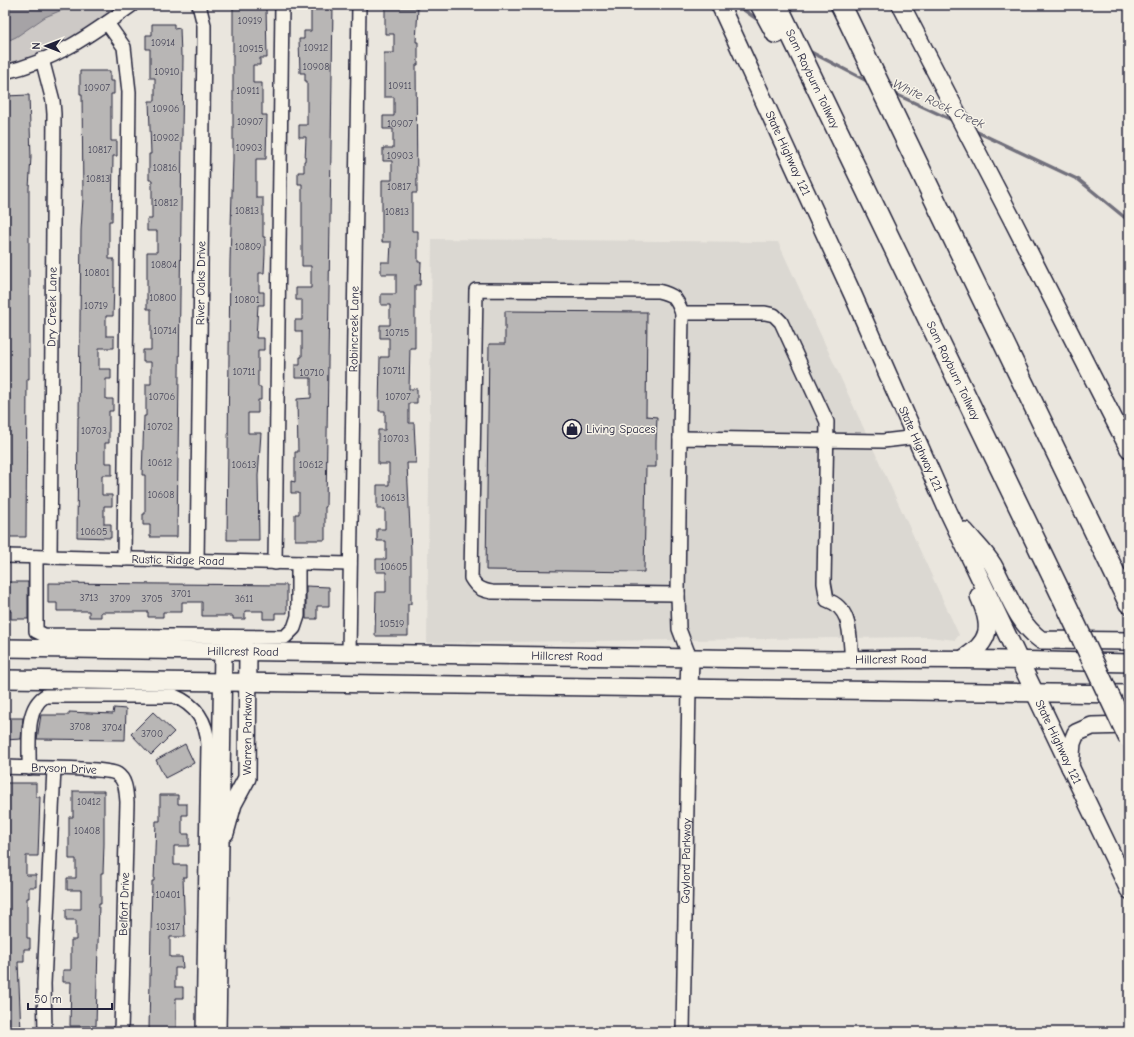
<svg xmlns="http://www.w3.org/2000/svg" width="1134" height="1037" font-family="'Comic Neue',sans-serif">
<style>
.built{fill:#dbd8d2}
.green{fill:#cdc9c6;stroke:#787680}
.water{fill:#a6a3a6;stroke:#716f7b}
.lines{fill:none;stroke-linecap:round;stroke-linejoin:round}
.stream{stroke:#716f7b;stroke-width:3.5}
.building{fill:#b8b6b5;stroke:#22223b}
.minor-casing{stroke:#22223b;stroke-width:16}
.major-casing{stroke:#22223b;stroke-width:20}
.highway-casing{stroke:#22223b;stroke-width:23}
.minor{stroke:#f7f3e8;stroke-width:13}
.major{stroke:#f7f3e8;stroke-width:17}
.highway{stroke:#f7f3e8;stroke-width:20}
.highway-bridge-casing{stroke:#22223b;stroke-width:23;stroke-linecap:butt}
.highway-bridge{stroke:#f7f3e8;stroke-width:20}
.labels{text-anchor:middle;stroke-width:3;stroke-linejoin:round;paint-order:stroke}
.number-label{font-size:10px;fill:#48475a}
.street-label{font-size:12px;fill:#22223b;stroke:#f7f3e8}
.poi-label{font-size:12px;fill:#22223b;stroke:#f7f3e8;text-anchor:start}
.water-label{font-size:13px;font-style:italic;fill:#504f60;stroke:#f7f3e8}
</style>
<rect width="100%" height="100%" fill="#eae6de"/>
<filter id="ink" filterUnits="userSpaceOnUse"><feTurbulence type="fractalNoise" baseFrequency=".025" numOctaves="2"/><feDisplacementMap in="SourceGraphic" scale="8" xChannelSelector="R" yChannelSelector="G"/><feConvolveMatrix kernelMatrix="1 2 1 2 8 2 1 2 1" color-interpolation-filters="sRGB"/></filter>
<g filter="url(#ink)">
<!-- built -->
<path class="built" d="M432 239 778 242 959 635 955 640 929 637 427 643Z"/>
<!-- green -->
<path class="green" d="M5 5H120L88 29 56 49 5 67Z"/>
<!-- water -->
<path class="water" d="M5 5H74L45 17 16 37 5 42Z"/>
<g class="lines">
<!-- stream -->
<path class="stream" d="M737 5 761 22
M807 50 869 82
M891 92 954 121
M973 130 1079 180 1129 221"/>
</g>
<!-- building -->
<path class="building" d="M311 5H333L326 507H325V540H295V514H299V493H291V481L295 482V452H298L297 399 311 398V378H295V365H300V357H302V331H295V320H302V300H296V288H311V266H302V184H298V172H304V161H305L306 137H299V125H307V81H305V73H300L299 39H304V31H311Z
M233 7H266L267 58H260V65H253V83H262V115H267L266 159H256V198H263V237H265V254L264 273H259V292H264V305H258L256 338H264V350H258V387H261V400H258V413H248V433H261L258 476 259 540H227L230 261 233 159Z
M385 8H418L416 42H418V65H416L417 193H412V231H418V262H421L420 285H415V348H410L409 389H417V403H409V423H414L416 463H407L411 550V604H408V636H375L376 592H386V572H376V559H386V541H377V529H385V509H377V485H389V464H378V430H385V411H379L380 357H389V338H380V325H390V305H381V294H396V274H381V262H390L391 242H382V180H392V161H383V148H393V129H383V116H394V97H384V53H394V34H385Z
M152 24H174V29L180 28 181 56H183L177 537H150V525H143V514H145V475H142L144 416H146V384H151V362H143V350H151V309H147V252H157V231H147V219H152V180H149V154H151L149 101H155V78H150V49H146V35H152Z
M80 71H110V81H114V94H111V141H117V156H113L112 221H109V259H114V285L113 316H106V336H114V348H99V369H111V379H106V399H113V411H109V443H105V463H112V475H102V495H112V506H104V524H111V538L77 537 78 417H79L81 230 83 198 82 94H80Z
M29 95 31 157 29 188V379H27L26 537H5V335H7V313H5V96Z
M505 311 647 312 646 416 657 417 656 442V467H646L644 572 486 570 489 344H505Z
M5 582H28V619H11V611H5Z
M48 583 287 585V613H275V619H263V611H245V619H233V616H202V602H182V612H163V617H148V612H101V617H89V611H57V603H48Z
M306 586 329 587V606H317V619H306Z
M114 708 126 709 125 740 37 739 41 715H69V712L113 714Z
M153 712 174 732 151 755 131 734Z
M5 718H23L21 739 5 740Z
M185 744 194 763 165 778 156 760Z
M5 783H36V797H40L38 856H26V875H36V887H29V898H27V938H30V949H24V962H18L21 1032H5Z
M73 791H104V844L103 873H101V904H99L96 1026H70L71 982H63V970H71V940H76V920H66V909H81V890H67V878H76V859H69V817H73Z
M160 795H178V804H187V815H182V834H189V846H174V865H187V877H183L185 937H170V957H182L183 968H175V987H183V998H176V1030H149L152 881H154L156 821H160Z"/>
<g class="lines">
<!-- minor casing -->
<g class="minor-casing">
<g id="minor">
<path d="M107 23 124 47 129 92 124 559"/>
<path d="M42 59 53 101 54 114 50 557"/>
<path d="M5 72C53 62 93 33 132 5"/>
<path d="M680 438 682 313H765L774 315 781 322 827 422 824 583 827 600C853 609 849 637 852 660"/>
<path id="s1" d="M5 556 350 564"/>
<path d="M36 557V631L44 635 285 637 294 628 298 616V563"/>
<path id="s2" d="M197 562 204 41V25L199 5"/>
<path d="M275 563 282 5"/>
<path d="M678 594 492 592C481 590 477 588 471 578L476 290 658 291C674 295 676 297 682 313"/>
<path id="s3" d="M349 653 359 5"/>
<path d="M690 658 679 629 678 594 680 438 883 441 917 437"/>
<path id="s4" d="M5 767C22 768 107 767 117 774 126 780 126 791 127 802L121 1032"/>
<path d="M29 768C30 746 24 709 45 696H174C196 705 207 722 208 745L203 1032"/>
<path d="M45 1032 44 984 54 768"/>
<path id="s5" d="M683 1032 689 689"/>
</g>
</g>
<!-- major casing -->
<g class="major-casing">
<g id="major">
<path id="s6" d="M720 5 853 295 948 511 1129 890"/>
<path d="M901 5 1012 219 1129 449"/>
<path d="M965 531C974 542 986 553 993 565 1007 590 1016 622 1041 640L1129 641"/>
<path id="s7" d="M5 648 834 660C932 658 1030 660 1129 663"/>
<path d="M963 659C992 641 992 626 979 596"/>
<path d="M5 679 1129 694"/>
<path d="M689 689 690 658"/>
<path d="M1070 767 1072 743 1076 733 1092 726 1129 725"/>
<path id="s8" d="M225 833 233 804 247 778 248 651"/>
<path d="M217 1032 223 651"/>
</g>
</g>
<!-- highway casing -->
<g class="highway-casing">
<g id="highway">
<path d="M761 5 776 33"/>
<path id="s9" d="M777 5 1063 598"/>
<path d="M841 5 1129 603"/>
</g>
</g>
<!-- minor -->
<use href="#minor" class="minor"/>
<!-- major -->
<use href="#major" class="major"/>
<!-- highway -->
<use href="#highway" class="highway"/>
<!-- highway-bridge casing -->
<g class="highway-bridge-casing">
<path id="highway-bridge" d="M1063 598 1129 738"/>
</g>
<!-- highway-bridge -->
<use href="#highway-bridge" class="highway-bridge"/>
</g>
</g>
<!-- icons -->
<defs>
<g id="shop-ring" transform="scale(1)"><circle r="9.5" fill="#f7f3e8" stroke="#22223b" stroke-width="1.5"/><path d="M-5-2.5h2.3a2.7 3.5 0 0 1 5.4 0H5L5.5 6h-11ZM-1.5-2.5h3a1.5 2.3 0 0 0-3 0Z" fill="#22223b"/></g>
</defs>
<g fill-rule="evenodd">
<use href="#shop-ring" x="572" y="429"/>
</g>
<g class="labels">
<!-- number labels -->
<g class="number-label">
<text x="250" y="24">10919</text>
<text x="163" y="46">10914</text>
<text x="316" y="51">10912</text>
<text x="251" y="52">10915</text>
<text x="316" y="70">10908</text>
<text x="167" y="75">10910</text>
<text x="400" y="89">10911</text>
<text x="97" y="91">10907</text>
<text x="248" y="94">10911</text>
<text x="166" y="112">10906</text>
<text x="250" y="125">10907</text>
<text x="400" y="127">10907</text>
<text x="166" y="141">10902</text>
<text x="249" y="151">10903</text>
<text x="100" y="153">10817</text>
<text x="400" y="159">10903</text>
<text x="165" y="171">10816</text>
<text x="98" y="182">10813</text>
<text x="399" y="190">10817</text>
<text x="166" y="206">10812</text>
<text x="247" y="214">10813</text>
<text x="397" y="215">10813</text>
<text x="248" y="250">10809</text>
<text x="164" y="268">10804</text>
<text x="97" y="276">10801</text>
<text x="163" y="301">10800</text>
<text x="247" y="303">10801</text>
<text x="96" y="309">10719</text>
<text x="165" y="334">10714</text>
<text x="397" y="336">10715</text>
<text x="394" y="374">10711</text>
<text x="244" y="375">10711</text>
<text x="312" y="376">10710</text>
<text x="162" y="400">10706</text>
<text x="398" y="400">10707</text>
<text x="160" y="430">10702</text>
<text x="94" y="434">10703</text>
<text x="396" y="442">10703</text>
<text x="160" y="466">10612</text>
<text x="244" y="468">10613</text>
<text x="311" y="468">10612</text>
<text x="161" y="498">10608</text>
<text x="393" y="501">10613</text>
<text x="94" y="535">10605</text>
<text x="394" y="570">10605</text>
<text x="181" y="597">3701</text>
<text x="89" y="601">3713</text>
<text x="120" y="602">3709</text>
<text x="152" y="602">3705</text>
<text x="244" y="602">3611</text>
<text x="392" y="627">10519</text>
<text x="80" y="730">3708</text>
<text x="112" y="731">3704</text>
<text x="152" y="737">3700</text>
<text x="89" y="805">10412</text>
<text x="87" y="834">10408</text>
<text x="168" y="898">10401</text>
<text x="168" y="930">10317</text>
</g>
<!-- street labels -->
<g class="street-label">
<text dy="4" stroke="none"><textPath href="#s9" startOffset="82">Sam Rayburn Tollway</textPath></text>
<text dy="4" stroke="none"><textPath href="#s6" startOffset="163">State Highway 121</textPath></text>
<text dy="4" stroke="none"><textPath href="#s2" startOffset="279">River Oaks Drive</textPath></text>
<text transform="translate(52 307) rotate(-89)" y="4">Dry Creek Lane</text>
<text dy="4" stroke="none"><textPath href="#s3" startOffset="324">Robincreek Lane</textPath></text>
<text dy="4" stroke="none"><textPath href="#s9" startOffset="406">Sam Rayburn Tollway</textPath></text>
<text dy="4" stroke="none"><textPath href="#s6" startOffset="487">State Highway 121</textPath></text>
<text dy="4" stroke="none"><textPath href="#s1" startOffset="173">Rustic Ridge Road</textPath></text>
<text dy="4" stroke="none"><textPath href="#s7" startOffset="238">Hillcrest Road</textPath></text>
<text dy="4" stroke="none"><textPath href="#s7" startOffset="562">Hillcrest Road</textPath></text>
<text dy="4" stroke="none"><textPath href="#s7" startOffset="886">Hillcrest Road</textPath></text>
<text dy="4" stroke="none"><textPath href="#s8" startOffset="104">Warren Parkway</textPath></text>
<text dy="4" stroke="none"><textPath href="#s6" startOffset="811">State Highway 121</textPath></text>
<text dy="4" stroke="none"><textPath href="#s4" startOffset="59">Bryson Drive</textPath></text>
<text dy="4" stroke="none"><textPath href="#s5" startOffset="171">Gaylord Parkway</textPath></text>
<text transform="translate(124 904) rotate(-88)" y="4">Belfort Drive</text>
</g>
<!-- poi labels -->
<g class="poi-label">
<text x="586" y="433">Living Spaces</text>
</g>
<!-- water labels -->
<g class="water-label">
<text transform="translate(939 103) rotate(25)" y="5">White Rock Creek</text>
</g>
</g>
<!-- margin -->
<rect width="1134" height="1037" fill="none" stroke="#f7f3e8" stroke-width="20"/>
<rect x="10" y="10" width="1114" height="1017" fill="none" stroke="#22223b" stroke-width="1.5" filter="url(#ink)"/>
<!-- north arrow -->
<g transform="translate(46 46) rotate(270)" stroke="#f7f3e8" stroke-width="3" paint-order="stroke">
<path d="M0-3L7 15L0 10L-7 15Z" fill="#22223b"/>
<text y="-6" font-size="11" font-weight="bold" text-anchor="middle" fill="#22223b">N</text>
</g>
<!-- scale -->
<path d="M28 1003v6h84v-6" fill="none" stroke="#22223b" stroke-width="2"/>
<text x="34" y="1003" font-size="12" fill="#22223b" stroke="#f7f3e8" stroke-width="3" paint-order="stroke">50 m</text>
</svg>
